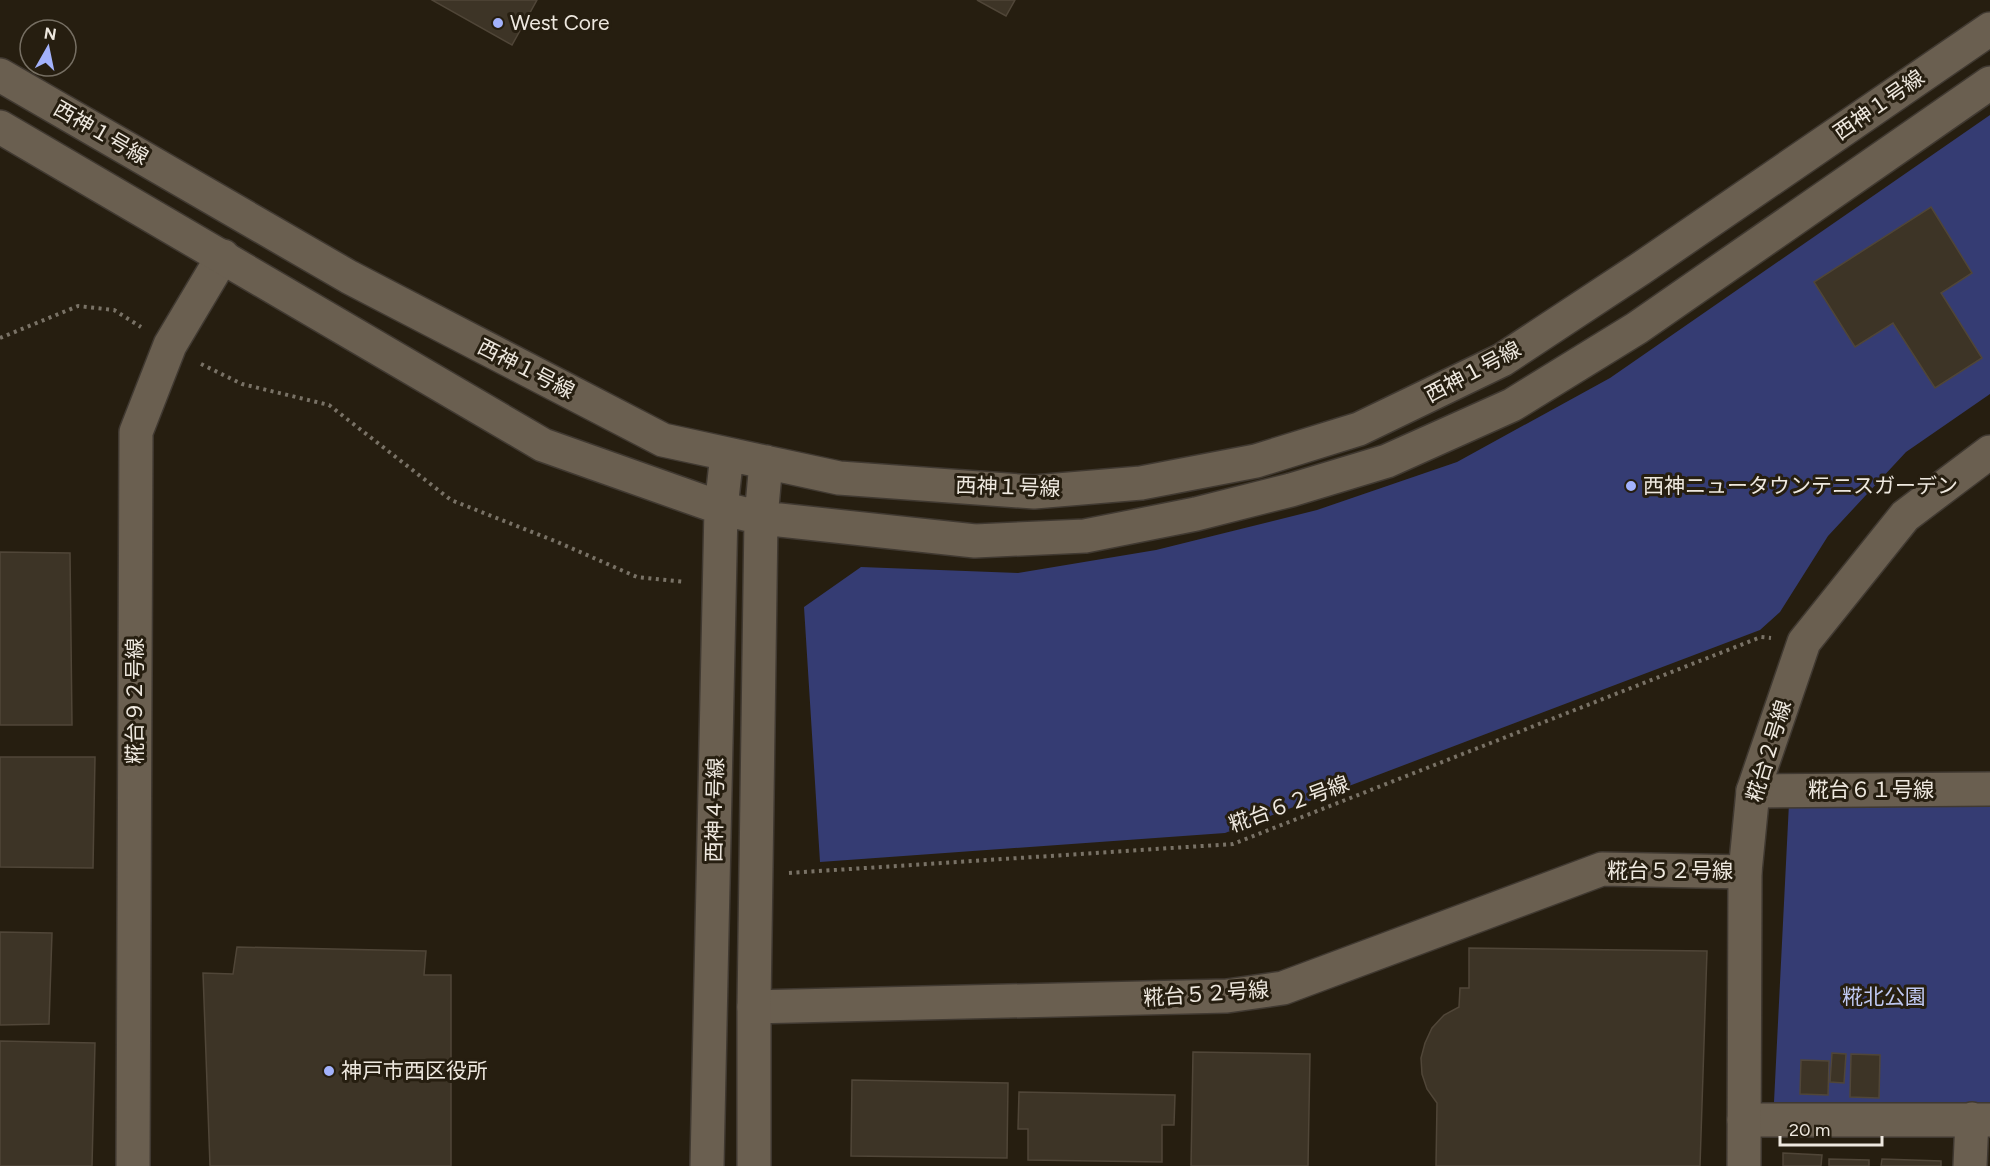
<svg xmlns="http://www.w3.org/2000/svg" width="1990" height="1166" font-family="Figtree,'Noto Sans JP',sans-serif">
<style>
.green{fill:#353c73}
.building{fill:#3d3426;stroke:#504638;stroke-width:1.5}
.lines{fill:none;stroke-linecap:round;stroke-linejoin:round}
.street-casing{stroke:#403931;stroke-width:36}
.secondary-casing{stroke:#403931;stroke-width:36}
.path{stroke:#797266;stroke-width:4;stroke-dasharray:3 4.5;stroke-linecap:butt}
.street{stroke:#6a5f50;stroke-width:33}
.secondary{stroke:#6a5f50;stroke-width:33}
.poi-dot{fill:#a3b2fc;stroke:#261e10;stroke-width:2}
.labels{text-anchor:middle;stroke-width:6;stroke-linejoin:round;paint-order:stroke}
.poi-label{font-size:21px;fill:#eee8df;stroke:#261e10;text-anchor:start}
.street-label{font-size:21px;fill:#eee8df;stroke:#261e10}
.park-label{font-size:21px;fill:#bfc8f1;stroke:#261e10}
</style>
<rect width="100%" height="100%" fill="#261e10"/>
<!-- green -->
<path class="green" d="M1990 115V394L1906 452 1828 536 1780 612 1760 630 1225 833 820 862 804 607 861 567 1018 573 1156 550 1317 510 1457 462 1610 378Z
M1990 800V1104L1774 1102 1789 803Z"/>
<!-- building -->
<path class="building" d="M432 0H537L512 45Z
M977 0H1015L1006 16Z
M1931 207 1972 273 1941 293 1982 358 1935 388 1893 323 1855 347 1814 282Z
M0 552 70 553 72 725H0Z
M0 757H95L93 868 0 867Z
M0 932 52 933 49 1024 0 1025Z
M237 947 426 951 424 975H451V1166H210L203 973 233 974Z
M1469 948 1707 951 1700 1166H1436L1437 1103 1427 1089 1422 1074 1421 1058 1425 1043 1432 1028 1444 1015 1459 1007 1460 988H1469Z
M0 1041 95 1043 92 1166H0Z
M1193 1052 1310 1054 1308 1166H1191Z
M1832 1053 1846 1054 1844 1083 1830 1082Z
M1851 1054 1880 1055 1879 1098 1850 1097Z
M1801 1060 1829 1061 1828 1095 1800 1094Z
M852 1080 1008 1083 1007 1158 851 1156Z
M1019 1092 1175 1095 1174 1125H1162V1162L1028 1160V1129H1018Z
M1783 1153 1822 1155 1821 1166H1783Z
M1829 1159 1869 1160V1166H1829Z
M1882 1159 1941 1161V1166H1881Z"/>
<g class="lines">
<!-- street casing -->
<g class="street-casing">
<path id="street" d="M1753 791 1990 789
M754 1007 1227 996 1283 988 1602 869 1745 872
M1744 1120H1990
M133 1166 136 432 170 345 223 256
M1970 1166 1972 1119"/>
</g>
<!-- secondary casing -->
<g class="secondary-casing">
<path id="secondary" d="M0 75 349 277 663 440 839 478 1034 492 1141 483 1256 461 1359 429 1502 360 1640 269 1990 29
M0 127 543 445 721 508 761 518 975 541 1085 536 1196 514 1291 490 1387 461 1512 405 1637 328 1990 83
M707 1166 721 508 727 454
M754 1166V1007L761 518 766 462
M1744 1166 1745 872 1753 791 1804 642 1905 516 1990 452"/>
</g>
<!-- path -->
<path class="path" d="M0 338 78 306 114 310 141 327
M201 364 242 384 329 405 451 500 555 541 637 577 685 582
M789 873 1233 844 1761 637 1771 638"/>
<!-- street -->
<use href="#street" class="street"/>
<!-- secondary -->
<use href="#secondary" class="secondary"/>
</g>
<!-- markers -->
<g class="poi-dot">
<circle cx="498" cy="23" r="6"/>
<circle cx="1631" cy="486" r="6"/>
<circle cx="329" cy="1071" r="6"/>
</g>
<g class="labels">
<!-- poi labels -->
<g class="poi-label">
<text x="510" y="30">West Core</text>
<text x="1643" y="493">西神ニュータウンテニスガーデン</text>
<text x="341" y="1078">神戸市西区役所</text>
</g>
<!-- street labels -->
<g class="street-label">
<text transform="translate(1879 105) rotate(-35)" y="7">西神１号線</text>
<text transform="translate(101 133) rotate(30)" y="7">西神１号線</text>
<text transform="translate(526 369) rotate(27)" y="7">西神１号線</text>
<text transform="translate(1473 372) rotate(-28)" y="7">西神１号線</text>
<text transform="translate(1008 487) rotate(2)" y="7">西神１号線</text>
<text transform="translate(135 701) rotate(-90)" y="7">糀台９２号線</text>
<text transform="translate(1769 751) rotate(-73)" y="7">糀台２号線</text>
<text x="1871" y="797">糀台６１号線</text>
<text transform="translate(1289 804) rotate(-20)" y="7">糀台６２号線</text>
<text transform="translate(715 810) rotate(-89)" y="7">西神４号線</text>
<text x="1670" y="878">糀台５２号線</text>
<text transform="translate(1206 994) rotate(-4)" y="7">糀台５２号線</text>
</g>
<!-- park labels -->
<g class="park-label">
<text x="1884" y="1004">糀北公園</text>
</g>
</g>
<!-- north arrow -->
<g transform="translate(48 48) rotate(9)"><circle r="28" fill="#261e10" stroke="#766f63" stroke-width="1.5"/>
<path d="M0-4.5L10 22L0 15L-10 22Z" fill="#a3b2fc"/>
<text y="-9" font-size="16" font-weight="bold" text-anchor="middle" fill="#eee8df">N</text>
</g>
<!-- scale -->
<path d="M1780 1136v9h102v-9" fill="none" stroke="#eee8df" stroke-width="3"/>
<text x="1789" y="1136" font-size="18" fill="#eee8df" stroke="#261e10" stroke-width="4.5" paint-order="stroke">20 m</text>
</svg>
